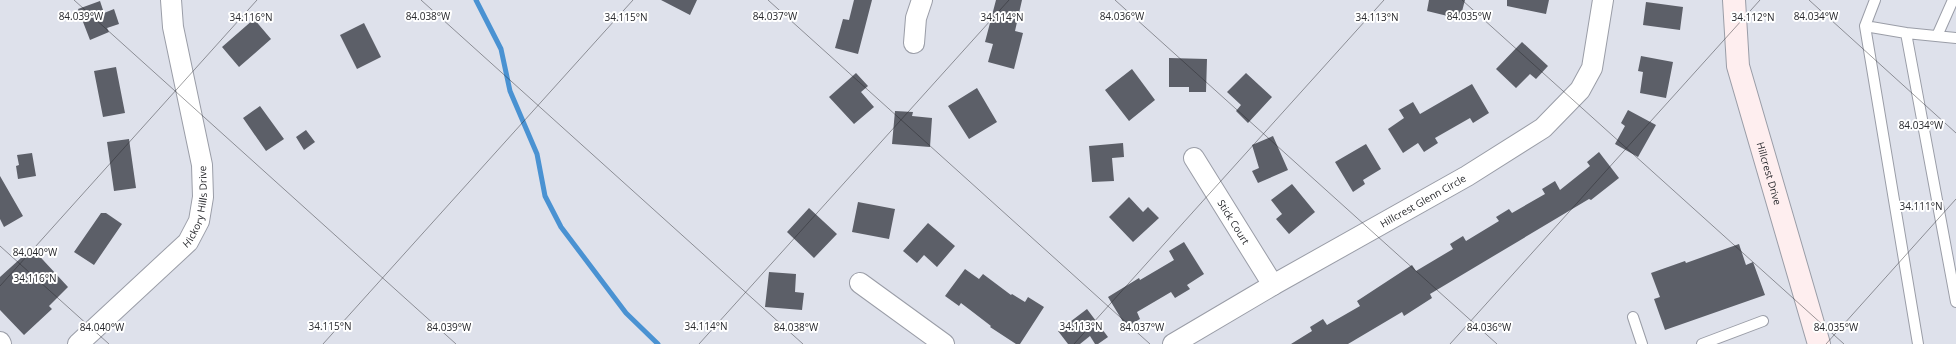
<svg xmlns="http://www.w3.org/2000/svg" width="1956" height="344" font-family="'Open Sans',sans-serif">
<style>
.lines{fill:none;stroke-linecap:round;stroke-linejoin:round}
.stream{stroke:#4a92d2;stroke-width:5}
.building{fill:#5c5f68}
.lane-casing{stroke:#9a9da7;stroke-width:12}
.street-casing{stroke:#9a9da7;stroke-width:22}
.secondary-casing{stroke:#9a9da7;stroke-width:24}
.lane{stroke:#fff;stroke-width:10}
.street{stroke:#fff;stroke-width:20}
.secondary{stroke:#feeeef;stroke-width:22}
.ticks{fill:none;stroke:#27282c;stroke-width:1;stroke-opacity:0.45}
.labels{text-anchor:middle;stroke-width:4;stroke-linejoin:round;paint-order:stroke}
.street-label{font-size:10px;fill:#27282c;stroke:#fff}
.ticks-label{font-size:10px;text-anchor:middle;fill:#27282c;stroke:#fff;stroke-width:4;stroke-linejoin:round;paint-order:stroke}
</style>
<rect width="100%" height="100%" fill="#dee1eb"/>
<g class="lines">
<!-- stream -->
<path class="stream" d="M476 0 501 49 510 91 537 154 545 196 561 227 626 313 658 344"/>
</g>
<!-- building -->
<path class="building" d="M661 0H697L690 15Z
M854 0H872L858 54 835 48 843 19 849 20Z
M996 0H1022L1015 31 1023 33 1014 69 988 62 993 44 985 42Z
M1429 0H1465L1460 19 1427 11Z
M1507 0H1549L1546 14 1507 6Z
M100 1 104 13 114 9 119 24 107 28 109 32 90 40 78 9Z
M1646 2 1683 7 1680 30 1643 25Z
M254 19 271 39 239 67 222 47Z
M364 23 381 57 357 69 340 35Z
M1522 42 1548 66 1536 79 1530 74 1516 88 1496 69Z
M1641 56 1673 62 1666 98 1640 93 1643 72 1638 71Z
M1169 58 1207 59 1206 92H1189V87H1169Z
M116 67 125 113 103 117 94 71Z
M1132 69 1155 100 1129 121 1105 90Z
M856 73 868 86 861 92 874 107 854 124 829 97Z
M1246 73 1272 97 1248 123 1236 111 1241 105 1227 92Z
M1472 84 1489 113 1473 123 1470 118 1435 138 1438 143 1424 152 1418 143 1403 153 1388 129 1404 118 1399 110 1413 102 1420 114Z
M977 88 997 122 969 139 948 106Z
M260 106 284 139 266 151 243 118Z
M1628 110 1656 125 1638 157 1615 144 1625 126 1621 123Z
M895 111 913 112 912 116 932 118 930 147 892 144Z
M306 130 315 142 304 150 296 137Z
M1273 136 1288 170 1258 183 1252 171 1259 168 1252 145Z
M129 139 136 188 114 191 107 142Z
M1123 143 1124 157 1112 158 1114 181 1092 182 1089 146Z
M1366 144 1381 169 1363 180 1365 184 1353 192 1335 162Z
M1599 152 1619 178 1591 200 1589 199 1430 294 1432 298 1404 316 1402 312 1348 344H1291L1312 331 1310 327 1323 319 1327 325 1360 306 1357 301 1412 265 1416 271 1453 249 1450 244 1463 236 1466 241 1499 221 1496 217 1509 209 1512 213 1545 194 1542 189 1555 181 1560 190 1590 166 1587 162Z
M32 153 36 176 18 179 16 166 19 165 17 155Z
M0 176 23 216 4 227 0 219Z
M1292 184 1315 212 1289 234 1276 219 1282 214 1271 200Z
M1129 197 1143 212 1148 207 1159 218 1133 242 1109 217Z
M858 202 895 209 889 239 852 232Z
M809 208 837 234 814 258 787 232Z
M101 213H106L122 224 94 265 74 252Z
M928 223 955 246 937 267 924 255 917 263 903 251Z
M1184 242 1204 274 1187 285 1190 289 1175 298 1171 292 1137 312 1140 319 1130 325H1125L1108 297 1139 278 1140 280 1174 260 1169 251Z
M1739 244 1746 265 1753 262 1765 295 1665 330 1654 299 1660 297 1651 273 1685 261 1686 263Z
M32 248 68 287 49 306 52 309 24 335 0 310V277Z
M965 269 979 279 983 274 1011 295 1012 294 1025 302 1028 297 1044 307 1020 344H1016L990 327 991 326 961 303 959 306 945 296Z
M769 272 796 274 795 292 804 293 802 310 765 307Z
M1087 309 1108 337 1098 344H1095L1090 336 1080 344H1068L1058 331Z"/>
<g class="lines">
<!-- lane casing -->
<g class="lane-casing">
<path id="lane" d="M1875 0 1865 26 1906 33
M1865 26 1918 344
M1937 36 1953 0
M1956 38 1906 33 1956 302
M1633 317 1642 344
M1702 344 1763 321"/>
</g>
<!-- street casing -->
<g class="street-casing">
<g id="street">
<path d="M914 43 916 18 922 0"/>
<path id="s1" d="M1194 158 1273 285"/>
<path d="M860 283 944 344"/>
<path d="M0 342 1 344"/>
<path id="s2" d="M78 344 188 242 199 221 203 197 202 165 173 27 171 0"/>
<path id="s3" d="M1173 344 1273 285 1467 176 1543 128 1580 90 1592 68 1603 0"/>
</g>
</g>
<!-- secondary casing -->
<g class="secondary-casing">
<g id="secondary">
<path id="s4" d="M1734 0 1738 66 1819 344"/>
</g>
</g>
<!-- lane -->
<use href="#lane" class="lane"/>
<!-- street -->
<use href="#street" class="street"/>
<!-- secondary -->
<use href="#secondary" class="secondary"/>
</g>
<!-- ticks -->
<path class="ticks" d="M74 0 456 344M421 0 803 344M768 0 1150 344M1115 0 1497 344M1462 0 1844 344M1809 0 1956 133M0 246 109 344M0 286 257 0M323 344 633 0M699 344 1009 0M1074 344 1384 0M1450 344 1760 0M1826 344 1956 199"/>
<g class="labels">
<!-- street labels -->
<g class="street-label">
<text dy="4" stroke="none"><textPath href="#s4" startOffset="178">Hillcrest Drive</textPath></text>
<text dy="4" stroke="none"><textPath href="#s3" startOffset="288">Hillcrest Glenn Circle</textPath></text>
<text dy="4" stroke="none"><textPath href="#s2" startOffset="187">Hickory Hills Drive</textPath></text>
<text dy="4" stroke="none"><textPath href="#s1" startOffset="75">Stick Court</textPath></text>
</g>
</g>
<g class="ticks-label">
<text x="81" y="20">84.039°W</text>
<text x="428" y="20">84.038°W</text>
<text x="775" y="20">84.037°W</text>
<text x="1122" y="20">84.036°W</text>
<text x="1469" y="20">84.035°W</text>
<text x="1816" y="20">84.034°W</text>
<text x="1377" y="21">34.113°N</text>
<text x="251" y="21">34.116°N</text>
<text x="626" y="21">34.115°N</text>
<text x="1002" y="21">34.114°N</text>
<text x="1753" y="21">34.112°N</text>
<text x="1921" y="129">84.034°W</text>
<text x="1921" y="210">34.111°N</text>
<text x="35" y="256">84.040°W</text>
<text x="35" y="282">34.116°N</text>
<text x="330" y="330">34.115°N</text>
<text x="706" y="330">34.114°N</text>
<text x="1081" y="330">34.113°N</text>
<text x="102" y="331">84.040°W</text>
<text x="449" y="331">84.039°W</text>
<text x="796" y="331">84.038°W</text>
<text x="1142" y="331">84.037°W</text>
<text x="1489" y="331">84.036°W</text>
<text x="1836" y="331">84.035°W</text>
</g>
</svg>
